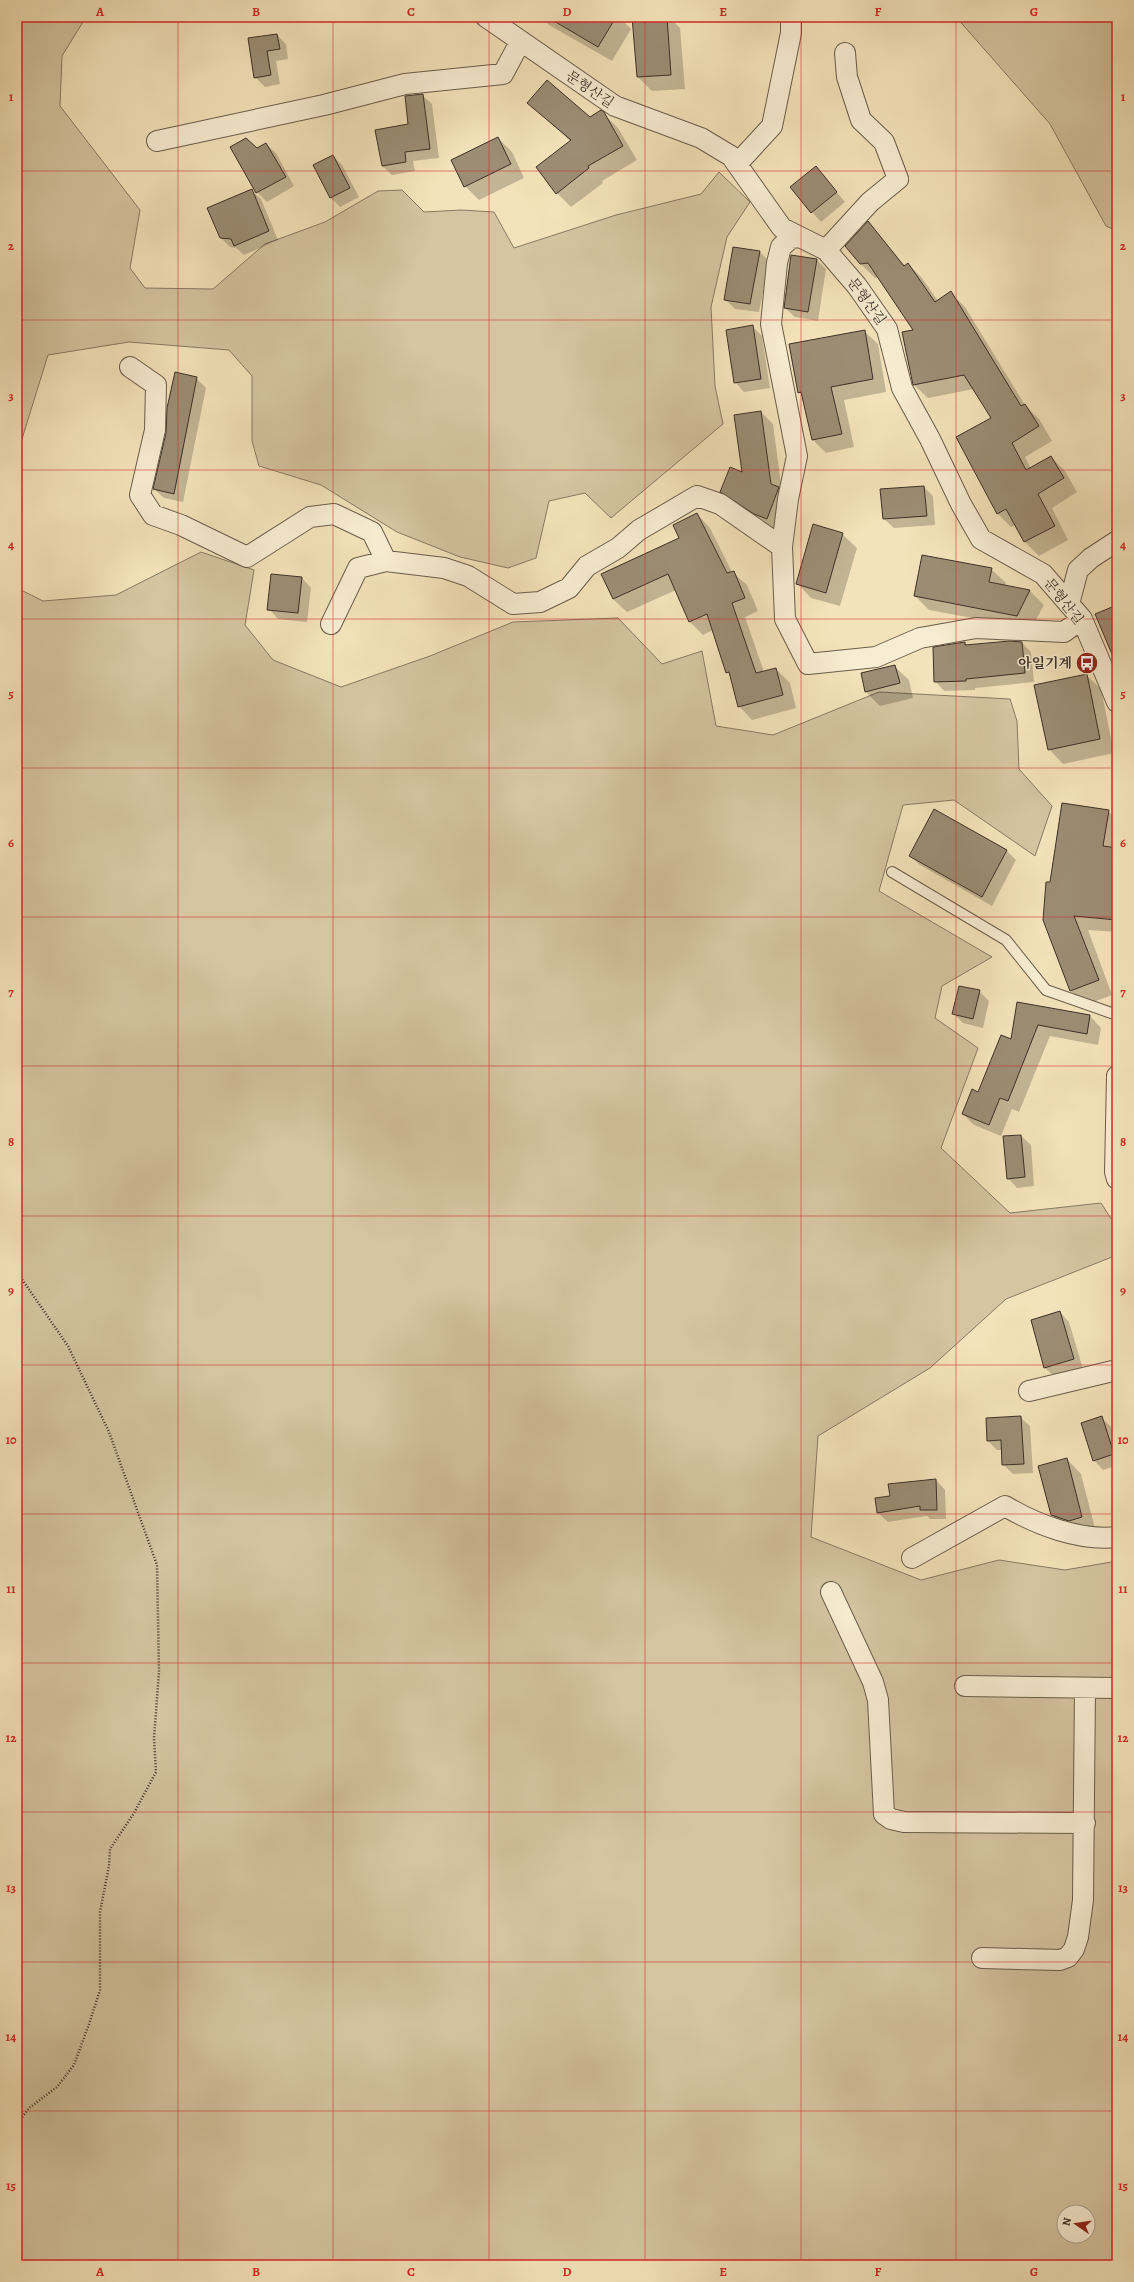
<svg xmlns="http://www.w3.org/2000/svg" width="1134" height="2282" font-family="Alegreya,'Noto Serif KR',serif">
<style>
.green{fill:#d5c5a1;stroke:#887a64;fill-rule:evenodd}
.shadow{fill:#0003}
.building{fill:#9c8d74;stroke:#3c3028}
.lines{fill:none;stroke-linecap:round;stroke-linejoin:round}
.lane-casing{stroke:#6a5d4c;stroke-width:12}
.street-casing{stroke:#6a5d4c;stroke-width:22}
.path{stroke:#3c3028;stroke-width:2.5;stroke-dasharray:1 2;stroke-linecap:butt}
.lane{stroke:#f8edd2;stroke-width:10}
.street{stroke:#f8edd2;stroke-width:20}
.grid{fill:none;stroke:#d62828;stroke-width:1;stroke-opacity:0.55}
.labels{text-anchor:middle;stroke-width:3;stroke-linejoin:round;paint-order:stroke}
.street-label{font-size:14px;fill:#3c3028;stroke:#f8edd2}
.poi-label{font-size:14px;font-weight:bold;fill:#3c3028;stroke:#f8edd2;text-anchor:end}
.neatline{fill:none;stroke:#d62828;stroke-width:1.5}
.grid-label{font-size:13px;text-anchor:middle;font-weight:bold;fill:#d62828}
</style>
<rect width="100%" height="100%" fill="#f4e3ba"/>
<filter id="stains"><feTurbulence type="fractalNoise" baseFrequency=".005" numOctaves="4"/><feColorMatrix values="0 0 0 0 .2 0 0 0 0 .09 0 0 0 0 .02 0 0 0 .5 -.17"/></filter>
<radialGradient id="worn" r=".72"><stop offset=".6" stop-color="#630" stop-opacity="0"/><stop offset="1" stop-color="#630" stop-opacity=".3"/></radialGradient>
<!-- green -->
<path class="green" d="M17 17H86L62 56 60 106 140 210 130 268 145 288 213 289 265 244 325 222 378 191 402 190 424 212 461 210 494 212 514 248 616 215 701 194 719 172 750 202 727 237 711 307 715 386 723 424 611 518 585 493 549 501 536 558 508 568 460 557 397 532 321 485 259 466 252 441V376L229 350 129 342 48 355 17 455Z
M956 17H1117V231L1106 226 1050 124Z
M201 552 254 570 245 625 273 660 341 687 430 656 513 622 618 618 662 664 702 651 716 726 773 735 879 692 1010 699 1017 721 1019 769 1052 806 1035 856 954 800 903 805 879 891 992 957 942 986 935 1018 978 1048 941 1148 1010 1213 1101 1203 1117 1228V1255L1006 1299 930 1368 818 1436 811 1537 921 1580 999 1560 1065 1570 1117 1561V2265H17V588L43 601 116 595ZM1064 2212H1088V2236H1064Z"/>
<!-- shadow -->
<path class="shadow" d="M541 17H619L631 29 612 61 549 25Z
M633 17H669L680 28 685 89 652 91 638 77Z
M277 35 286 44 288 59 276 61 280 84 265 87 255 77 249 39Z
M422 95 432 104 439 158 413 161 415 171 392 175 382 166 409 125Z
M529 103 590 118 603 113 618 128 637 160 602 181 603 183 571 207 557 193 571 142Z
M498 138 512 152 524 178 479 200 465 186Z
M266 144 276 153 294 186 267 202 257 192 232 147 257 149Z
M333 156 342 165 359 197 340 207 330 197Z
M816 168 845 202 821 222 812 212Z
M251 190 261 199 278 240 244 255 236 248 230 247 221 238Z
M868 223 905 266 908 264 922 278 938 301 951 293 965 307 1025 405 1039 419 1052 441 1025 457 1031 469 1051 457 1065 471 1077 492 1052 508 1068 540 1039 556 1025 542 1016 525 1011 527 997 513 993 418 974 389 928 398 914 385V330L878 277 875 278 861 264Z
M760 252 769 261 759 312 735 309 725 299Z
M817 260 826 269 818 321 795 317 785 308Z
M753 327 762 336 770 388 744 392 735 382Z
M864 331 878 344 886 392 844 400 854 447 826 453 813 440 803 396 799 392Z
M196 378 206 388 183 502 164 498 154 489Z
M761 412 773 424 782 492 779 530 767 526 733 504 721 491 743 473Z
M924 487 933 496 935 525 894 528 884 519 881 490Z
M697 514 710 528 732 572 747 585 758 611 745 617 764 672 776 669 790 683 796 708 752 720 739 706 731 676 727 672 713 630 703 635 690 622 676 590 627 612 613 599 680 539Z
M842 534 857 548 840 606 811 598 797 583Z
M991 569 1006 583 1005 586 1030 591 1044 605 1031 629 929 610 915 596Z
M302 578 311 588 307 622 278 619 269 609Z
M965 643 968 646 1022 643 1031 652 1034 682 975 688V690L944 691 935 681Z
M894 666 909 680 913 698 880 706 866 692 862 674Z
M1086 675 1101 689 1114 753 1063 764 1049 749Z
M934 811 1007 851 1016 860 992 906 920 865 910 856Z
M1108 811 1117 820V932L1088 930 1112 995 1085 1005 1071 991 1051 883Z
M979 991 989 1001 983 1028 963 1023 953 1013Z
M1018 1003 1090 1016 1101 1028 1098 1045 1050 1036 1019 1112 1012 1109 1001 1136 974 1125 963 1114 978 1093 1011 1040Z
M1021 1136 1031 1145 1034 1186 1017 1188 1008 1178Z
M1060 1312 1069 1322 1083 1369 1055 1377 1045 1368 1032 1320Z
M1020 1417 1030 1426 1033 1473 1013 1474 1003 1464 1002 1450H997L988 1441Z
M1102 1418 1111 1427 1117 1445V1487L1112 1467 1103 1470 1094 1460Z
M1067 1459 1081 1474 1096 1532 1066 1529 1052 1515Z
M936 1480 945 1490 946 1519H930L927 1516 888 1522 878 1513 876 1499 891 1497Z"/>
<!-- building -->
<path class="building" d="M547 17H616L598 47Z
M632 17H667L671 75 637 77Z
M277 34 280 49 267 51 271 75 254 78 248 38Z
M547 80 590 117 601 110 604 112 623 146 588 166 589 168 556 194 536 167 571 140 527 103Z
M423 94 430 149 405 152 406 162 382 166 375 130 408 124 405 96Z
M498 137 511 164 464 187 451 160Z
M246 138 257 148 266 143 286 177 256 193 230 147Z
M333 155 350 188 330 198 313 165Z
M816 166 837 192 811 213 790 187Z
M252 189 269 231 234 246 231 239 220 238 207 208Z
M868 221 904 266 908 263 935 302 951 291 1021 406 1025 404 1039 426 1012 443 1026 470 1051 456 1064 478 1038 494 1055 526 1024 542 1006 509 997 514 956 437 991 418 964 375 913 385 902 332 913 330 868 263 860 264 845 246Z
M733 247 760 251 750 304 724 300Z
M791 255 817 259 808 312 784 308Z
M753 325 761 379 734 383 726 330Z
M865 330 873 379 831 387 842 434 812 440 801 392 798 393 789 344Z
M175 372 197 377 174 494 153 489 166 433 167 408Z
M761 411 771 484 779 487 767 519 754 514 720 492 730 467 742 472 734 415Z
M924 486 927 516 883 519 880 489Z
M697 513 727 573 734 571 745 598 732 603 756 673 776 668 783 695 738 707 729 672 726 673 707 614 689 622 668 574 613 599 601 574 679 538 673 525Z
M813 524 843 533 826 593 796 584Z
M922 555 992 568 989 582 1030 590 1017 616 914 596Z
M271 574 302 577 298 613 267 610Z
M1117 605V666L1095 614Z
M1010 641 1022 642 1025 673 966 679V681L934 682 933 647 965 642V645Z
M895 665 900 683 865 692 861 673Z
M1087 674 1100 739 1048 750 1034 685Z
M1062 803 1109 810 1103 846 1117 848V920L1074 916 1099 980 1070 991 1043 920 1046 882H1050Z
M934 809 1007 850 982 897 909 856Z
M959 986 980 990 973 1019 952 1014Z
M1017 1002 1090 1015 1087 1034 1038 1025 1008 1101 1000 1098 989 1125 962 1114 972 1089 978 1092 1001 1035 1011 1039Z
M1021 1135 1025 1177 1007 1179 1003 1136Z
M1060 1311 1074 1359 1044 1368 1031 1320Z
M1021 1416 1024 1464 1002 1465 1001 1440 987 1441 986 1418Z
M1102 1416 1114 1454 1093 1461 1081 1423Z
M1067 1458 1082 1517 1069 1521 1051 1515 1038 1466Z
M936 1479 937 1510H920V1506L877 1513 875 1498 890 1496 888 1484Z"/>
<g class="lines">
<!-- lane casing -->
<g class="lane-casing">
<path id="lane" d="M892 872 1006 940 1046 990 1117 1015"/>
</g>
<!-- street casing -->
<g class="street-casing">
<path id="street" d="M486 17 615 106 701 138 731 156 782 228 826 250 857 286 887 329 902 388 930 439 961 504 981 539 1043 574 1082 619 1117 702
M157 141 324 105 405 84 503 74 520 42
M737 164 772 126 791 33V17
M799 237 791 238 781 247 777 263 771 324 797 456 788 499 782 547 785 619 808 664 876 657 920 638 976 628 1064 632 1082 619
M826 250 870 202 898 179 884 142 861 120 847 77 845 53
M130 367 156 385 155 430 140 495 153 515 181 525 247 557 310 517 334 514 372 532 386 561
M1069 604 1078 570 1091 558 1117 541
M331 624 358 568 386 561 444 568 468 576 513 604 540 602 569 588 587 566 618 548 639 530 697 496 720 504 782 547
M1117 1076 1115 1172 1117 1179
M1029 1391 1117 1370
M912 1558 1005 1506C1037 1525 1079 1541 1117 1537
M831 1592 873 1682 878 1700 884 1814 891 1819 904 1822 1085 1823
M965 1686 1117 1688
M982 1958 1060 1960 1068 1957 1074 1949 1078 1937 1083 1900 1085 1688"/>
</g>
<!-- path -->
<path class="path" d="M17 1272 68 1346 109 1432 157 1565 159 1672 154 1738 156 1772 134 1813 110 1849 109 1866 100 1912V1990L89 2024 74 2065 57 2087 29 2108 17 2124"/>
<!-- lane -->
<use href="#lane" class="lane"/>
<!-- street -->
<use href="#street" class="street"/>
</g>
<!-- grid -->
<path class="grid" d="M178 17V2265M333 17V2265M489 17V2265M645 17V2265M801 17V2265M956 17V2265M17 171H1117M17 320H1117M17 470H1117M17 619H1117M17 768H1117M17 917H1117M17 1066H1117M17 1216H1117M17 1365H1117M17 1514H1117M17 1663H1117M17 1812H1117M17 1962H1117M17 2111H1117"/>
<!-- icons -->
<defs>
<g id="bus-disc" transform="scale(1.15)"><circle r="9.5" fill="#8f2418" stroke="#f8edd2"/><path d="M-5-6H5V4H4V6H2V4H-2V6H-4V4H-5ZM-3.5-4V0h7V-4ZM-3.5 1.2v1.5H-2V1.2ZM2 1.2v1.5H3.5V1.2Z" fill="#fff"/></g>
</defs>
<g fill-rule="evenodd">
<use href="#bus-disc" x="1087" y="663"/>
</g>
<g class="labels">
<!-- street labels -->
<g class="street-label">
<text transform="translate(590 89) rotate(34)" y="5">문형산길</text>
<text transform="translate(867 301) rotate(54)" y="5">문형산길</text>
<text transform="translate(1064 601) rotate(52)" y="5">문형산길</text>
</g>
<!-- poi labels -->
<g class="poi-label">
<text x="1072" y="668">아일기계</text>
</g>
</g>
<!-- margin -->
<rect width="1134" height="2282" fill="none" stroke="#f4e3ba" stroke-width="44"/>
<!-- north arrow -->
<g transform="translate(1076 2224) rotate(283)"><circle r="19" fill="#f8edd2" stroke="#ada18e"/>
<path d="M0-3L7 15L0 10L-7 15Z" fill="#8f2418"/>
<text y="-6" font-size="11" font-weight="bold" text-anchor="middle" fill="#3c3028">N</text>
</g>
<rect x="22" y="22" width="1090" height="2238" class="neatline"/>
<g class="grid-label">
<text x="100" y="16">A</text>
<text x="256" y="16">B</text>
<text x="411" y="16">C</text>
<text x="567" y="16">D</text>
<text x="723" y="16">E</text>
<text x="878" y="16">F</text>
<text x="1034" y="16">G</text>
<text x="11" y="101">1</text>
<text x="1123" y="101">1</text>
<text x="11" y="250">2</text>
<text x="1123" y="250">2</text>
<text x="11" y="400">3</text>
<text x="1123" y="400">3</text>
<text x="11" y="549">4</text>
<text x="1123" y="549">4</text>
<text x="11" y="698">5</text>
<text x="1123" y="698">5</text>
<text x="11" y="847">6</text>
<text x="1123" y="847">6</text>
<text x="11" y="996">7</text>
<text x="1123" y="996">7</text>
<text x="11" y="1146">8</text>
<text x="1123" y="1146">8</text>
<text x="11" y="1295">9</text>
<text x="1123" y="1295">9</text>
<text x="11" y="1444">10</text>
<text x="1123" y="1444">10</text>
<text x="11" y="1593">11</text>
<text x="1123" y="1593">11</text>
<text x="11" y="1742">12</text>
<text x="1123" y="1742">12</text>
<text x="11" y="1892">13</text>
<text x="1123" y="1892">13</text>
<text x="11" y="2041">14</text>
<text x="1123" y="2041">14</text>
<text x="11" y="2190">15</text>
<text x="1123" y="2190">15</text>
<text x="100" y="2276">A</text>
<text x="256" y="2276">B</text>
<text x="411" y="2276">C</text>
<text x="567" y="2276">D</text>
<text x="723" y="2276">E</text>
<text x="878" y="2276">F</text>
<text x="1034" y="2276">G</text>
</g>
<rect width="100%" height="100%" filter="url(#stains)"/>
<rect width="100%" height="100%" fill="url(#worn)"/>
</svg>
